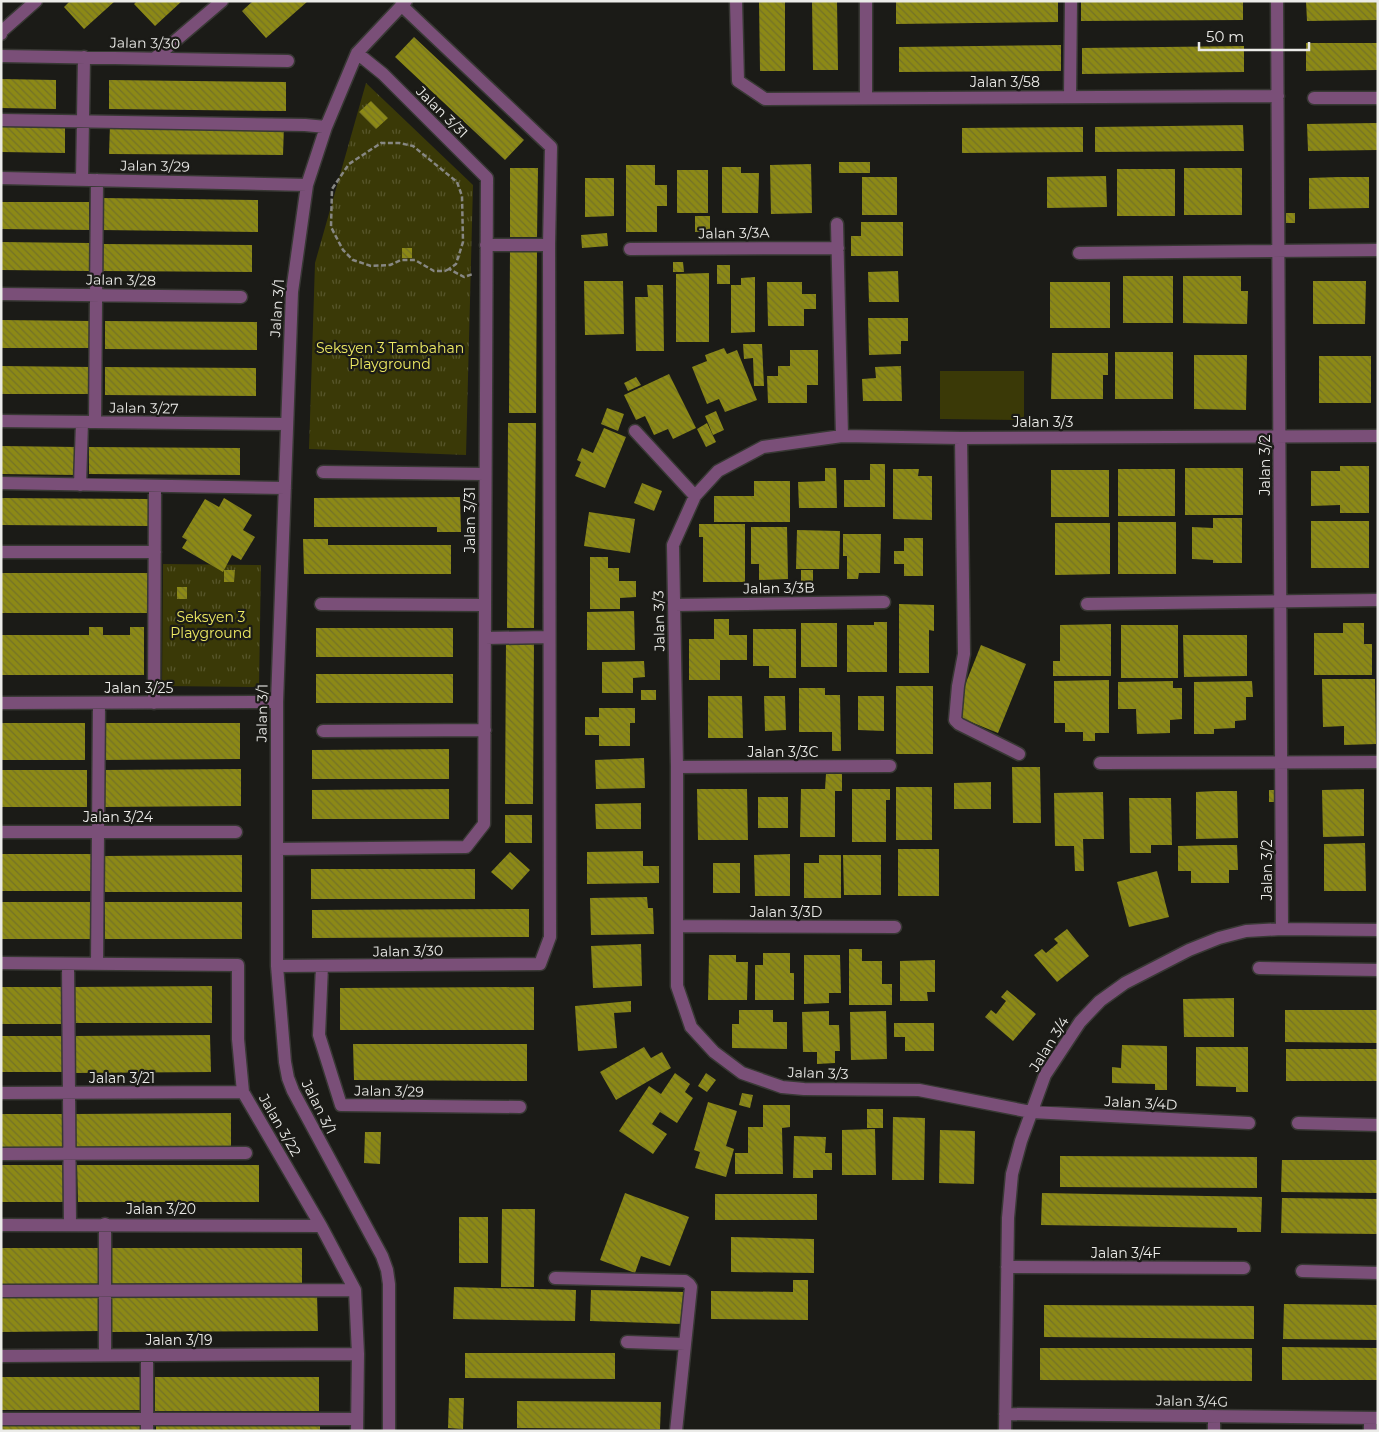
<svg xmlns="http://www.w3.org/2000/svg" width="1379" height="1432" font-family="Montserrat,sans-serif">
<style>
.green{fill:#3a3907}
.park{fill:url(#park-tufts)}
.building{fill:url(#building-back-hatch)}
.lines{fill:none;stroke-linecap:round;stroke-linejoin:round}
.minor-casing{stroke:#383834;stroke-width:15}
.path{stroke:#878783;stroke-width:2.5;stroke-dasharray:5 2.5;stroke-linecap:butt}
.minor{stroke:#7a4f78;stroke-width:12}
.labels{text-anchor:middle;stroke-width:4.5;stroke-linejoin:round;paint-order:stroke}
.street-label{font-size:14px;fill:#ebebe8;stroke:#1b1b17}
.park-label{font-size:14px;fill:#efeb63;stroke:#1b1b17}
</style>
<defs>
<pattern id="park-tufts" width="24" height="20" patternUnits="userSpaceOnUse" patternTransform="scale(1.25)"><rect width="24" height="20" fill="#3a3907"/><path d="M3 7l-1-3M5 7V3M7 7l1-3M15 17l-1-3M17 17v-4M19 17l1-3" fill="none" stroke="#57562b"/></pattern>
<pattern id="building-back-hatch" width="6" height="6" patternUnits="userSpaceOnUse" patternTransform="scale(1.25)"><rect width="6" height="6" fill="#8c8916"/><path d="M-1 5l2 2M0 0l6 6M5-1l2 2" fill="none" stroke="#747227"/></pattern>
</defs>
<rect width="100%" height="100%" fill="#1b1b17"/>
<!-- green -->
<path class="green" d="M940 371H1024V420L940 419Z"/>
<!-- park -->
<path class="park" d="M366 83 473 185 466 455 309 449 315 263Z
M163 564 261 565 259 687 162 686Z"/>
<!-- building -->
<path class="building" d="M70 1H115L84 29 64 7Z
M137 1H182L155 26 134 4Z
M253 1H308L266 38 242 11Z
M759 1H785V71H760Z
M812 1H837L838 70H813Z
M896 1H1058V22L896 24Z
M1081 1H1243V20L1081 21Z
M1306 1H1378V20L1307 21Z
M414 37 524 140 505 160 395 57Z
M1306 43H1378V70L1306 71Z
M1061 45V71L899 72V47Z
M1244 46V72L1082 74V48Z
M1 79 56 80V109L1 108Z
M109 80 286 82V111L109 109Z
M371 101 388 118 376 129 359 112Z
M1376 123H1378V150L1308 151 1307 124Z
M1 125H65V153L1 152Z
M110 125 284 126 283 155 109 154Z
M1243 125 1244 151 1095 152V127Z
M1083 127V152L962 153V128Z
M839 162H870V173H839Z
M811 164 812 213 771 214 770 165Z
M626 165H655V185H667V206H657V232H626Z
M722 167H741V173H759L758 213H722Z
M510 168H538L537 237H510Z
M1184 168H1242V215H1184Z
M1117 169H1175V216H1117Z
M677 170H708V213H677Z
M1106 176 1107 207 1047 208V177Z
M862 177H897V215H862Z
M1339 177H1369V208L1309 209V178Z
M585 178H614V216L585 217Z
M102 198 258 200V232L101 230Z
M1 202H89V230L1 229Z
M1286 213H1295V223H1286Z
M695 216H710V232H695Z
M861 222H903V256H851V236H861Z
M607 233 608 246 582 248 581 235Z
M1 242 89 243V271L1 270Z
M101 244 252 245V272L101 271Z
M402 248H412V258H402Z
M510 249H537L536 413H509Z
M673 262H683L684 272H673Z
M717 265H730V284H717Z
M898 271 899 302H869L868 272Z
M709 273V342H676V274Z
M1123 276H1173V323H1123Z
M1183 276H1241V291H1248L1247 324 1183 323Z
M755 277V332L731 333V285H741V278Z
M584 281H623L624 334 585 335Z
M1313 281H1366L1365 324H1313Z
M767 282H802V294H816V309H804V326H768Z
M1050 282H1110V328H1050Z
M647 285H663L664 351H636L635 297H648Z
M868 318H908V341H901V354L869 355Z
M1 320 91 321V348H1Z
M105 321 257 322V350L105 349Z
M743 344H762L764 386H754L753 358 744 359Z
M724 348 727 354 737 350 757 400 725 412 719 399 707 404 692 367 707 361 705 355Z
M790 350H818V385H807V403H768L767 376H778V366H790Z
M1115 352H1173V399H1115Z
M1052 353H1108V375H1103V399H1051Z
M1194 355H1247L1246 410 1194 409Z
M1319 356H1371V403H1319Z
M1 366 91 367V394H1Z
M901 366 902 401H863L862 379 876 378 875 367Z
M105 367 256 368V396L105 395Z
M669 374 696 428 673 439 668 429 654 435 645 416 636 420 624 395Z
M636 377 641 385 628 391 624 383Z
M607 408 624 414 618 431 601 424Z
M716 411 724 430 713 435 705 416Z
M508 423H536L534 628H507Z
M707 423 716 442 706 447 697 429Z
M604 428 626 437 605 488 575 476 581 462 577 460 582 448 593 453Z
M1 446 76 447V475L1 474Z
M89 447 240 448V475L89 474Z
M870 464H885V507H844V480H870Z
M1340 466H1369V513H1340V505L1311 506V471H1340Z
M825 468H836L837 508H799L798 482 825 481Z
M1185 468H1243V515H1185Z
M893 469H919L918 476H932V520L893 519Z
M1118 469H1175V516H1118Z
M1051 470H1109V517H1051Z
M754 481H790V522H714V496H754Z
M642 483 662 491 654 511 634 503Z
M460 497 461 532H437V527H314V498Z
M1 498 149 499 148 526 1 525Z
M224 498 252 515 243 530 255 537 241 560 232 555 223 572 182 548 187 540 182 537 205 499 219 507Z
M589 512 635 519 630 553 584 546Z
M1213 518H1242V563H1213V560L1192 559V527L1213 528Z
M1311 521H1369V568H1311Z
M1118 522H1176V574H1118Z
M1055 523H1110V574L1055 575Z
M699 524H745V582H703V537H699Z
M751 527H787L788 579 759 580V564H751Z
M797 530 840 531 839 569H796Z
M843 534H881L880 573H859L858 579H847V556H843Z
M904 538H923V576H904V564H894V551H904Z
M303 539H328V545H451V574H304Z
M590 557H608V568H619V581H636V597L620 598V609H590Z
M224 570H235L234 582H224Z
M801 570H813V584H801Z
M1 573H149V613H1Z
M177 587H187V599H177Z
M899 604 934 605V631L929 630V673H899Z
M634 611 635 650H587V612Z
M714 619H729V635H747V660H720V680H689V639H714Z
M874 622H887V672H847V625H874Z
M801 623H837V667H801Z
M1343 623H1364V644H1372V675H1314V633H1343Z
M1111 624V676H1053V661H1060V625Z
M1121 625H1178V678H1121Z
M89 627H103V635H130V627H144V675H1V635H89Z
M316 628H453V657H316Z
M753 629H796V678H769V666H753Z
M1183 635H1247V676L1184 677Z
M506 640H534L533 804H505Z
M981 645 1026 664 998 733 956 716 964 696 961 695Z
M644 661 645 677 633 678V693H602V662Z
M316 674H453V703H316Z
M1322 679H1375L1376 744 1344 745V726L1323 727Z
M1109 680V733H1095V741H1083V732H1065V723H1054V681Z
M1173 681V688H1182V719L1170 720V733L1137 734 1136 709H1118V682Z
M1252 681 1253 697H1246V720L1235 721V728L1214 729V734H1194V682Z
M896 686H933V754H896Z
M799 688H825V695H840L841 751H832V732H799Z
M641 690H656V700H641Z
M708 696H742L743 738H708Z
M764 696H785L786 730 765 731Z
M858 696H884V731L858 730Z
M599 708H635V723H630V746H599V735H585V717H599Z
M1 723H85V760H1Z
M103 723H240V759L103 760Z
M449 749V779H312V750Z
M644 758 645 788 596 789 595 760Z
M1012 767H1040L1041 823H1013Z
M241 769V806L104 807V770Z
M1 770H87V807H1Z
M826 774H842V791H835V837H800L801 789H825Z
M991 782V809H954V783Z
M896 787H932V840H896Z
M449 789V819H312V790Z
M697 789H747L748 840H698Z
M852 789H890V800H886V842H852Z
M1364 789V836L1323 837 1322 790Z
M1269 790H1276V802H1269Z
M1216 791H1237L1238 838 1196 839V792Z
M1103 792 1104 839H1083L1084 871H1075L1074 846H1055L1054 793Z
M758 797H788V828H758Z
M1129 798H1171L1172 845H1151V853H1130Z
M641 803V829H596L595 804Z
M505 815H532V843H505Z
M1365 843 1366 891H1324V844Z
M1216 845H1237L1238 870H1229V883H1191V871H1178V846Z
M898 849H939V896H898Z
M643 851V866H659V883L587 884V852Z
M510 852 530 870 512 890 491 872Z
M1 854H93V891H1Z
M790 854V896H755L754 855Z
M242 855V892H104V856Z
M819 855H841V898H804V863H819Z
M843 855H881V895H844Z
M713 863H740V893H713Z
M311 869H475V899H311Z
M1157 871 1169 917 1129 927 1117 882Z
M647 897 648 908H653L654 934 591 935 590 898Z
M1 902H92L93 939H1Z
M105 902H242V939H105Z
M529 909V937L312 938V910Z
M1067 929 1089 956 1057 982 1034 955 1042 949 1046 953 1058 943 1054 939Z
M641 944 642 986 593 988 591 946Z
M849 949H862V961H882V984H892V1005H849Z
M763 953H790V973H794V1000H755V965H763Z
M709 955H736V962H748L747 1000H708Z
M804 955H840L841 993H829V1003L804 1004Z
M935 960V992H927L928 1001H900V961Z
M212 986V1023H74V987Z
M1 987H61V1024H1Z
M534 987V1030H340V988Z
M1007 990 1036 1014 1013 1041 985 1017 991 1010 996 1014 1006 1001 1001 997Z
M1234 998V1037H1184L1183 999Z
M631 1001V1012L614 1013 617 1048 578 1051 575 1006Z
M739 1010H773V1022H787V1049L732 1048V1024H739Z
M1285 1010H1378V1043L1285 1042Z
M829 1011V1025H839L840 1051H835V1063L817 1064V1052H803L802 1012Z
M886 1011 887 1059 851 1060 850 1012Z
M894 1023H934V1051H905V1037H894Z
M210 1035 211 1072 73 1073V1036Z
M1 1036H63V1072H1Z
M353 1044H527V1081L354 1080Z
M1122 1045 1167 1046V1090H1155V1084L1112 1083V1067L1121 1068Z
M644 1047 651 1058 662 1052 671 1068 616 1100 600 1072Z
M1196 1047H1248V1092H1236V1087L1196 1086Z
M1286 1049H1378V1081H1286Z
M675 1073 690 1084 685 1092 693 1098 677 1123 660 1112 652 1124 667 1134 653 1154 619 1131 649 1086 661 1094Z
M706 1073 716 1080 707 1092 698 1086Z
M742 1093 753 1095 750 1108 739 1105Z
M708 1102 737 1111 726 1146 734 1149 726 1177 695 1168 700 1152 694 1150Z
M763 1105H790V1127L782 1128 783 1174H735V1153H748V1127H763Z
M867 1109H883V1128H867Z
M231 1113V1150L76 1151V1114Z
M1 1114H64V1151H1Z
M893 1117 925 1118 924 1180H892Z
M875 1129 876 1175H842V1130Z
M940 1130 975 1131 974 1184 939 1183Z
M365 1132H381L380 1164 364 1163Z
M794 1136 826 1137 825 1153H832V1170H813V1178H793Z
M1060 1156 1257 1157V1188L1060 1187Z
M1282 1160H1378V1193L1281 1192Z
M1 1165H65V1202H1Z
M77 1165H259V1202H78Z
M625 1193 689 1217 670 1266 641 1256 635 1273 600 1260Z
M1042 1193 1262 1197 1261 1232H1237V1228L1041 1225Z
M715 1194H817V1220H715Z
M1282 1198 1378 1199V1234L1281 1233Z
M502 1209H535L534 1287H501Z
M459 1217H488V1263H459Z
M731 1237 814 1239V1273L731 1272Z
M1 1248H100V1285H1Z
M111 1248H302V1285H111Z
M793 1280H808V1320L711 1319V1291L793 1292Z
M454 1287 576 1290 575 1321 453 1319Z
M591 1290 684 1292 683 1324 590 1321Z
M317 1294 318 1331 111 1332V1295Z
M1 1295H101V1331L1 1332Z
M1284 1304 1378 1305V1340L1283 1339Z
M1044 1305 1254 1306V1339L1044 1337Z
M1282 1347 1378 1348V1380H1282Z
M1040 1348H1252V1381L1040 1380Z
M465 1353H615V1379L465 1378Z
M1 1377H143V1410H1Z
M155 1377H319V1411H155Z
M449 1398H464L463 1429 448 1428Z
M517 1401 661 1402 660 1429 517 1428Z
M145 1425V1431H1V1426Z
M156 1426H320V1431H156Z"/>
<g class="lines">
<!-- minor casing -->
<g class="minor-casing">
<path id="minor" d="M736 1 738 81 765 99 1278 96
M1277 1 1282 929
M1 34 2 31 36 1
M1 56 288 61
M155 58 222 1
M1070 97 1071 1
M866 98V1
M1314 98H1378
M1 120 305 125 326 127
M1 178 307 185
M82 180 84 57
M837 224 842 436
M486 245H549
M630 249 838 248
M1079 253 1378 250
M1 294 241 297
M1 421 287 424
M95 422 97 180
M635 431 695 496
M961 438 964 654 958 686 955 720 959 724 1019 754
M323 472 485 474
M1 483 285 488
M80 485 82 422
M1 552H155
M321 604 484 605
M1087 604 1378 600
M674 605 884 602
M485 638 548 637
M1 703 277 702
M154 703 155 486
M323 731 485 730
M1100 763 1378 762
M677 767 890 766
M1 832H236
M277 849 466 847 484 824 487 178 383 74 357 53
M678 926 895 927
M1 963 238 965V1039L243 1092 321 1226 355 1290 358 1354 357 1431
M68 964 70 1224
M97 964 99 703
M277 966 540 964 550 937 549 245 551 147 401 5
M322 966 319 1035 341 1105 520 1107
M1259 968 1378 970
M1 1093 243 1092
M1249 1123 1031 1112 919 1090 804 1089 782 1087 742 1073 714 1052 691 1027 677 986V767L673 545 695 496 718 471 763 447 842 436 961 438 1378 436
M1298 1123 1378 1125
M1 1154 246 1153
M105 1224V1355
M1 1225 321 1226
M1007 1267 1244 1268
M1302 1271 1378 1273
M555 1278 685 1281 689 1284 691 1287 676 1431
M1 1291 355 1290
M627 1342 685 1344
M147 1355V1431
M1 1356 358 1354
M1005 1414 1378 1418
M1214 1417V1431
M1 1419H357
M389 1431V1284L387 1270 382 1256 293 1091 288 1078 285 1062 277 966V702L292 292 307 185 326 127 357 53 406 1
M1005 1431 1008 1218 1012 1174 1021 1141 1045 1075 1080 1022 1100 1001 1125 983 1189 950 1219 938 1246 931 1282 929 1378 930
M1370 1431V1418"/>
</g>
<!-- path -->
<path class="path" d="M449 269 445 271H434L415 260H401L390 265 371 266 353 260 343 250 331 227 332 189 349 164 381 143H399L413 146 457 182 462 196 463 242 456 264 449 269 464 277 473 274"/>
<!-- minor -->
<use href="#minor" class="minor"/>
</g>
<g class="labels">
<!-- street labels -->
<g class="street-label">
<text transform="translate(145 43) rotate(1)" y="5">Jalan 3/30</text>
<text x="1005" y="87">Jalan 3/58</text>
<text transform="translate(442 112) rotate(45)" y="5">Jalan 3/31</text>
<text transform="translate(155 166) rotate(1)" y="5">Jalan 3/29</text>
<text transform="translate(734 233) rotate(-1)" y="5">Jalan 3/3A</text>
<text transform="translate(121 280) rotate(1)" y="5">Jalan 3/28</text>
<text transform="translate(277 308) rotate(-86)" y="5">Jalan 3/1</text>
<text transform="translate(144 408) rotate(1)" y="5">Jalan 3/27</text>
<text x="1043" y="427">Jalan 3/3</text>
<text transform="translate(1265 465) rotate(-90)" y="5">Jalan 3/2</text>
<text transform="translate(470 520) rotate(-90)" y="5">Jalan 3/31</text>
<text transform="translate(779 588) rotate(-1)" y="5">Jalan 3/3B</text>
<text transform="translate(659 621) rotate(-91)" y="5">Jalan 3/3</text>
<text x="139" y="693">Jalan 3/25</text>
<text transform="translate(262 713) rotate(-89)" y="5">Jalan 3/1</text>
<text x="783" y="757">Jalan 3/3C</text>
<text x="118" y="822">Jalan 3/24</text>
<text transform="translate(1267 870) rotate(-90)" y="5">Jalan 3/2</text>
<text x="786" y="917">Jalan 3/3D</text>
<text transform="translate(408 951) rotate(-1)" y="5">Jalan 3/30</text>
<text transform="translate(1049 1044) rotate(-58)" y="5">Jalan 3/4</text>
<text transform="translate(818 1073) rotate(2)" y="5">Jalan 3/3</text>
<text x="122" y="1083">Jalan 3/21</text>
<text transform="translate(389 1091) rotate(1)" y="5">Jalan 3/29</text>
<text transform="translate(1141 1103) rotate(3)" y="5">Jalan 3/4D</text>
<text transform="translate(319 1107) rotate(63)" y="5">Jalan 3/1</text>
<text transform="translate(280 1125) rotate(60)" y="5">Jalan 3/22</text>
<text x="161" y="1214">Jalan 3/20</text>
<text x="1126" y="1258">Jalan 3/4F</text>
<text x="179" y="1345">Jalan 3/19</text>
<text transform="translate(1192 1401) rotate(1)" y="5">Jalan 3/4G</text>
</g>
<!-- park labels -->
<g class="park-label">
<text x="390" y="353">Seksyen 3 Tambahan<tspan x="390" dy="16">Playground</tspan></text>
<text x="211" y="622">Seksyen 3<tspan x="211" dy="16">Playground</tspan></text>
</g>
</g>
<!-- border -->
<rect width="1379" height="1432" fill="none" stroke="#ebebe8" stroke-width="5"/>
<!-- scale -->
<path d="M1199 42v8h110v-8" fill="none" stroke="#ebebe8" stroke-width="2.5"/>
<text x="1206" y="42" font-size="15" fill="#ebebe8" stroke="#1b1b17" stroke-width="4" paint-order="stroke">50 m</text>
</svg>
